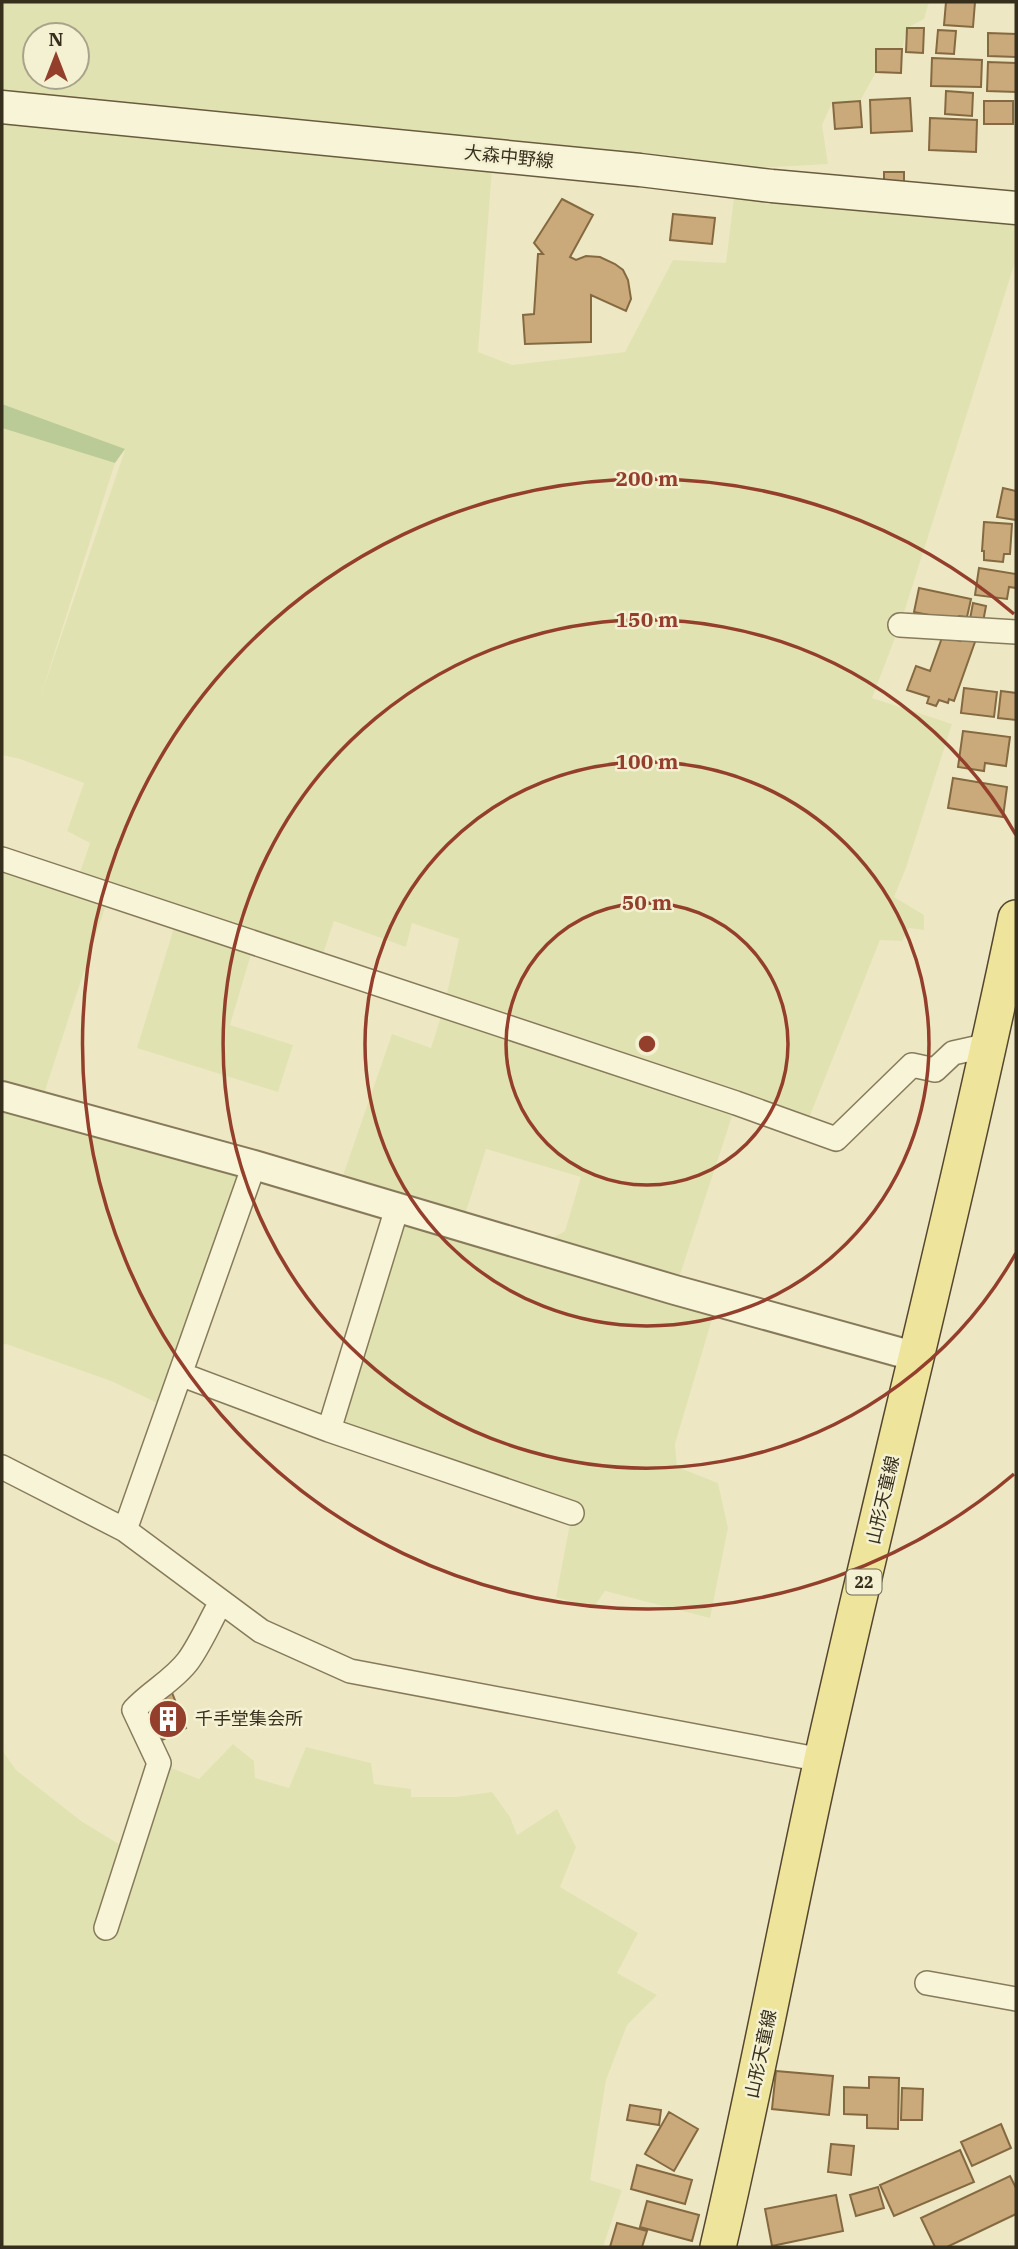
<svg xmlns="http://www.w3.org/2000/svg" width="1018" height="2249" font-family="'IBM Plex Serif','Noto Sans JP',serif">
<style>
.farmland{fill:#e1e2b1;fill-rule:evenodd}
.green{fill:#bbcb98}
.building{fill:#caaa7a;stroke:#856941;stroke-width:2}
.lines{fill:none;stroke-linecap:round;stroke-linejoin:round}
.minor-casing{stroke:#877a5b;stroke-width:26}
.tertiary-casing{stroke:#877a5b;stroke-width:32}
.secondary-casing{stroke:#695b3e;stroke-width:35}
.primary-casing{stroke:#55472f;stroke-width:38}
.minor{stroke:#f8f4d7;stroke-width:23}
.tertiary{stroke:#f8f4d7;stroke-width:28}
.secondary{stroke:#f8f4d7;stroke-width:32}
.primary{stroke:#efe49c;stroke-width:35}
.ring{fill:none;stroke:#943f2c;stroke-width:3.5}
.labels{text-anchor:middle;stroke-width:5;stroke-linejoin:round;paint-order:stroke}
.shield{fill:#f4f1d3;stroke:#706954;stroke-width:2}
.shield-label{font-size:16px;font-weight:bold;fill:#372f1e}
.street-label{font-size:18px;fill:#372f1e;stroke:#f4f1d3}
.poi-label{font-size:18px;fill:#372f1e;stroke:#f4f1d3;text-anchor:start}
.centre{fill:#943f2c;stroke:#f4f1d3;stroke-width:3.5}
.ring-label{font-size:21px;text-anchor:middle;font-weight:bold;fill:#943f2c;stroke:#f4f1d3;stroke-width:5;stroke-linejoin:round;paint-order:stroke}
</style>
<rect width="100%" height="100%" fill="#ede8c3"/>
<!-- farmland -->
<path class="farmland" d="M2 2H929L924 19 907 28 902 49H876V72L860 101 832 103 822 125 828 164 667 173 493 156 478 352 512 365 625 352 673 260 726 263 736 181 1016 208V259L900 625 872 698 952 724 906 868 894 897 924 915V930L909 928 902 941 880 940 805 1128 736 1104 675 1290 717 1302 675 1444 677 1467 718 1483 728 1528 710 1618 605 1591 593 1608 556 1597 572 1513 329 1430 397 1208 338 1190 392 1034 431 1048 444 1007 459 939 412 923 406 947 334 921 319 966 254 944 230 1025 293 1045 278 1092 137 1048 177 918 109 895 40 1106 254 1165 168 1408 111 1381 6 1344 2 1345V859L76 884 90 843 67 831 84 783 20 759 2 755V428L115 463 41 695 125 450 2 404ZM35 35H77V77H35ZM486 1149 581 1177 565 1231 534 1248 461 1227Z
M233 1744 254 1761 255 1778 289 1788 306 1747 371 1763 374 1784 411 1789V1797H456L492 1792 510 1817 517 1835 557 1809 576 1847 560 1887 638 1933 617 1973 657 1995 627 2025 606 2080 590 2180 622 2190 603 2247H2V1750L16 1770 81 1821 130 1851 159 1763 199 1779Z"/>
<!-- green -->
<path class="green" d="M2 404 125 449 115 463 2 428Z"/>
<!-- building -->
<path class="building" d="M946 2H975L973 27 944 25Z
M907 28H924L923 53 906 52Z
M938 30 956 31 954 54 936 53Z
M988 33 1016 34V57L988 56Z
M876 49H902L901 73 876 72Z
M932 58 982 60 981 87 931 86Z
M988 62 1016 63V92L987 91Z
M946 91 973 93 972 116 945 114Z
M910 98 912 131 871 133 870 100Z
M860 101 862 127 835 129 833 103Z
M984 101H1013V124H984Z
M930 118 977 120 976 152 929 150Z
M884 172H904V185H884Z
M562 199 593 215 570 257 576 260 586 256 600 257 615 264 623 270 628 280 631 299 626 311 591 295V342L525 344 523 315 534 314 538 254H543L534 243Z
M673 214 715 218 712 244 670 240Z
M1003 488 1016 491V520L997 517Z
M984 522 1012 524 1010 554H1004L1003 562 984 560V551H982Z
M979 568 1016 574V588L1009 587 1007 599 975 595Z
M919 588 971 599 967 617 959 616 958 621 914 612Z
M973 603 986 606 983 622 970 619Z
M963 634 976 639 954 701 949 699 948 703 939 700 936 706 927 703 929 697 907 690 916 666 930 671 943 635 960 641Z
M964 688 997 692 994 717 961 713Z
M1001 691 1016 693V720L998 718Z
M963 731 1010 737 1006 766 985 763 984 771 958 767Z
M953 778 1007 787 1003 817 948 808Z
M169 1685 186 1728 162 1740 148 1697Z
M776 2071 833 2076 829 2115 772 2109Z
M869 2077 899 2078 898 2129 867 2128V2115L844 2114V2087L869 2088Z
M902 2088 923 2089 922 2120H901Z
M630 2105 661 2110 659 2125 627 2120Z
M669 2112 698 2129 674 2171 645 2154Z
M1001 2124 1011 2148 972 2166 961 2142Z
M831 2144 854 2146 851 2175 828 2172Z
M960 2150 974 2182 894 2216 880 2185Z
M637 2165 692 2180 685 2204 631 2189Z
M1010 2176 1016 2188V2214L947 2247H935L921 2218Z
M878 2187 884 2208 856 2216 850 2195Z
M836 2195 843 2231 772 2246 765 2209Z
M647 2201 699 2215 692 2241 640 2227Z
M617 2223 647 2231 642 2247H610Z"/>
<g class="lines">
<!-- minor casing -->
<g class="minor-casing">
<path id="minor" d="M900 625 1016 632
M2 859 736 1103 836 1139 912 1065 935 1070 953 1053 989 1045
M180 1374 329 1430 572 1513
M329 1430 397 1208
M2 1467 125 1530 261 1631 350 1671 822 1760
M125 1530 254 1165
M106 1928 159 1763 134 1710C150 1692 173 1681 188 1661 201 1643 210 1621 221 1602
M927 1983 1016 1999"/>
</g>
<!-- tertiary casing -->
<g class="tertiary-casing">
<path id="tertiary" d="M2 1096 254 1165 675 1290 917 1357"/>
</g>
<!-- secondary casing -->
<g class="secondary-casing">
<path id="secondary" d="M2 107 640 170 772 186 1016 208"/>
</g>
<!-- primary casing -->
<g class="primary-casing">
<path id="primary" d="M718 2247C756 2085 786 1921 822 1759 885 1478 957 1200 1016 918"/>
</g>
<!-- minor -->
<use href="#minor" class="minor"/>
<!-- tertiary -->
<use href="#tertiary" class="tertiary"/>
<!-- secondary -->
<use href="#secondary" class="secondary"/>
<!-- primary -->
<use href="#primary" class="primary"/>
</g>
<!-- distance rings -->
<g class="ring">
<circle cx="647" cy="1044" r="141"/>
<circle cx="647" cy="1044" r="282"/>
<path d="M1016 1253A424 424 0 1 1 1016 835"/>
<path d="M1014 1474A565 565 0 1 1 1014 614"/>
</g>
<!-- icons -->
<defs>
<g id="building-disc" transform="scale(2.0125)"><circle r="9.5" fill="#943f2c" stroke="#f4f1d3"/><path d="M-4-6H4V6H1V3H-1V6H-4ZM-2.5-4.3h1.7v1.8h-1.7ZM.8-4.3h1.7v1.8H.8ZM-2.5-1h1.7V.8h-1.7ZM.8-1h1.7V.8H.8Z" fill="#fff"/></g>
</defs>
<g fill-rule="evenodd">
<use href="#building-disc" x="168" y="1719"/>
</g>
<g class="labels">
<!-- shield labels -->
<rect class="shield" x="846.5" y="1569.5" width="35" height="25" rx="5"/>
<g class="shield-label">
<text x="864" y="1588">22</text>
</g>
<!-- street labels -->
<g class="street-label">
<text transform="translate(509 157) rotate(6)" y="6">大森中野線</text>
<text transform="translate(883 1500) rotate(-77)" y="6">山形天童線</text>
<text transform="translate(761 2054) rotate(-78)" y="6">山形天童線</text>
</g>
<!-- poi labels -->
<g class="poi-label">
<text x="195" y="1725">千手堂集会所</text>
</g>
</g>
<circle cx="647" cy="1044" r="10" class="centre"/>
<g class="ring-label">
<text x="647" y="486">200 m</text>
<text x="647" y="627">150 m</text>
<text x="647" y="769">100 m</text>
<text x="647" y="910">50 m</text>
</g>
<!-- border -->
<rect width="1018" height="2249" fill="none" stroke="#372f1e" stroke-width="7"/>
<!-- north arrow -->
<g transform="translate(56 56)"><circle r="33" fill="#f4f1d3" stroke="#a8a38b" stroke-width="2"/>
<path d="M0-5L12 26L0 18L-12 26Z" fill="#943f2c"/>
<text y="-10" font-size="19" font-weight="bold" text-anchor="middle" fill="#372f1e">N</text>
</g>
</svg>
